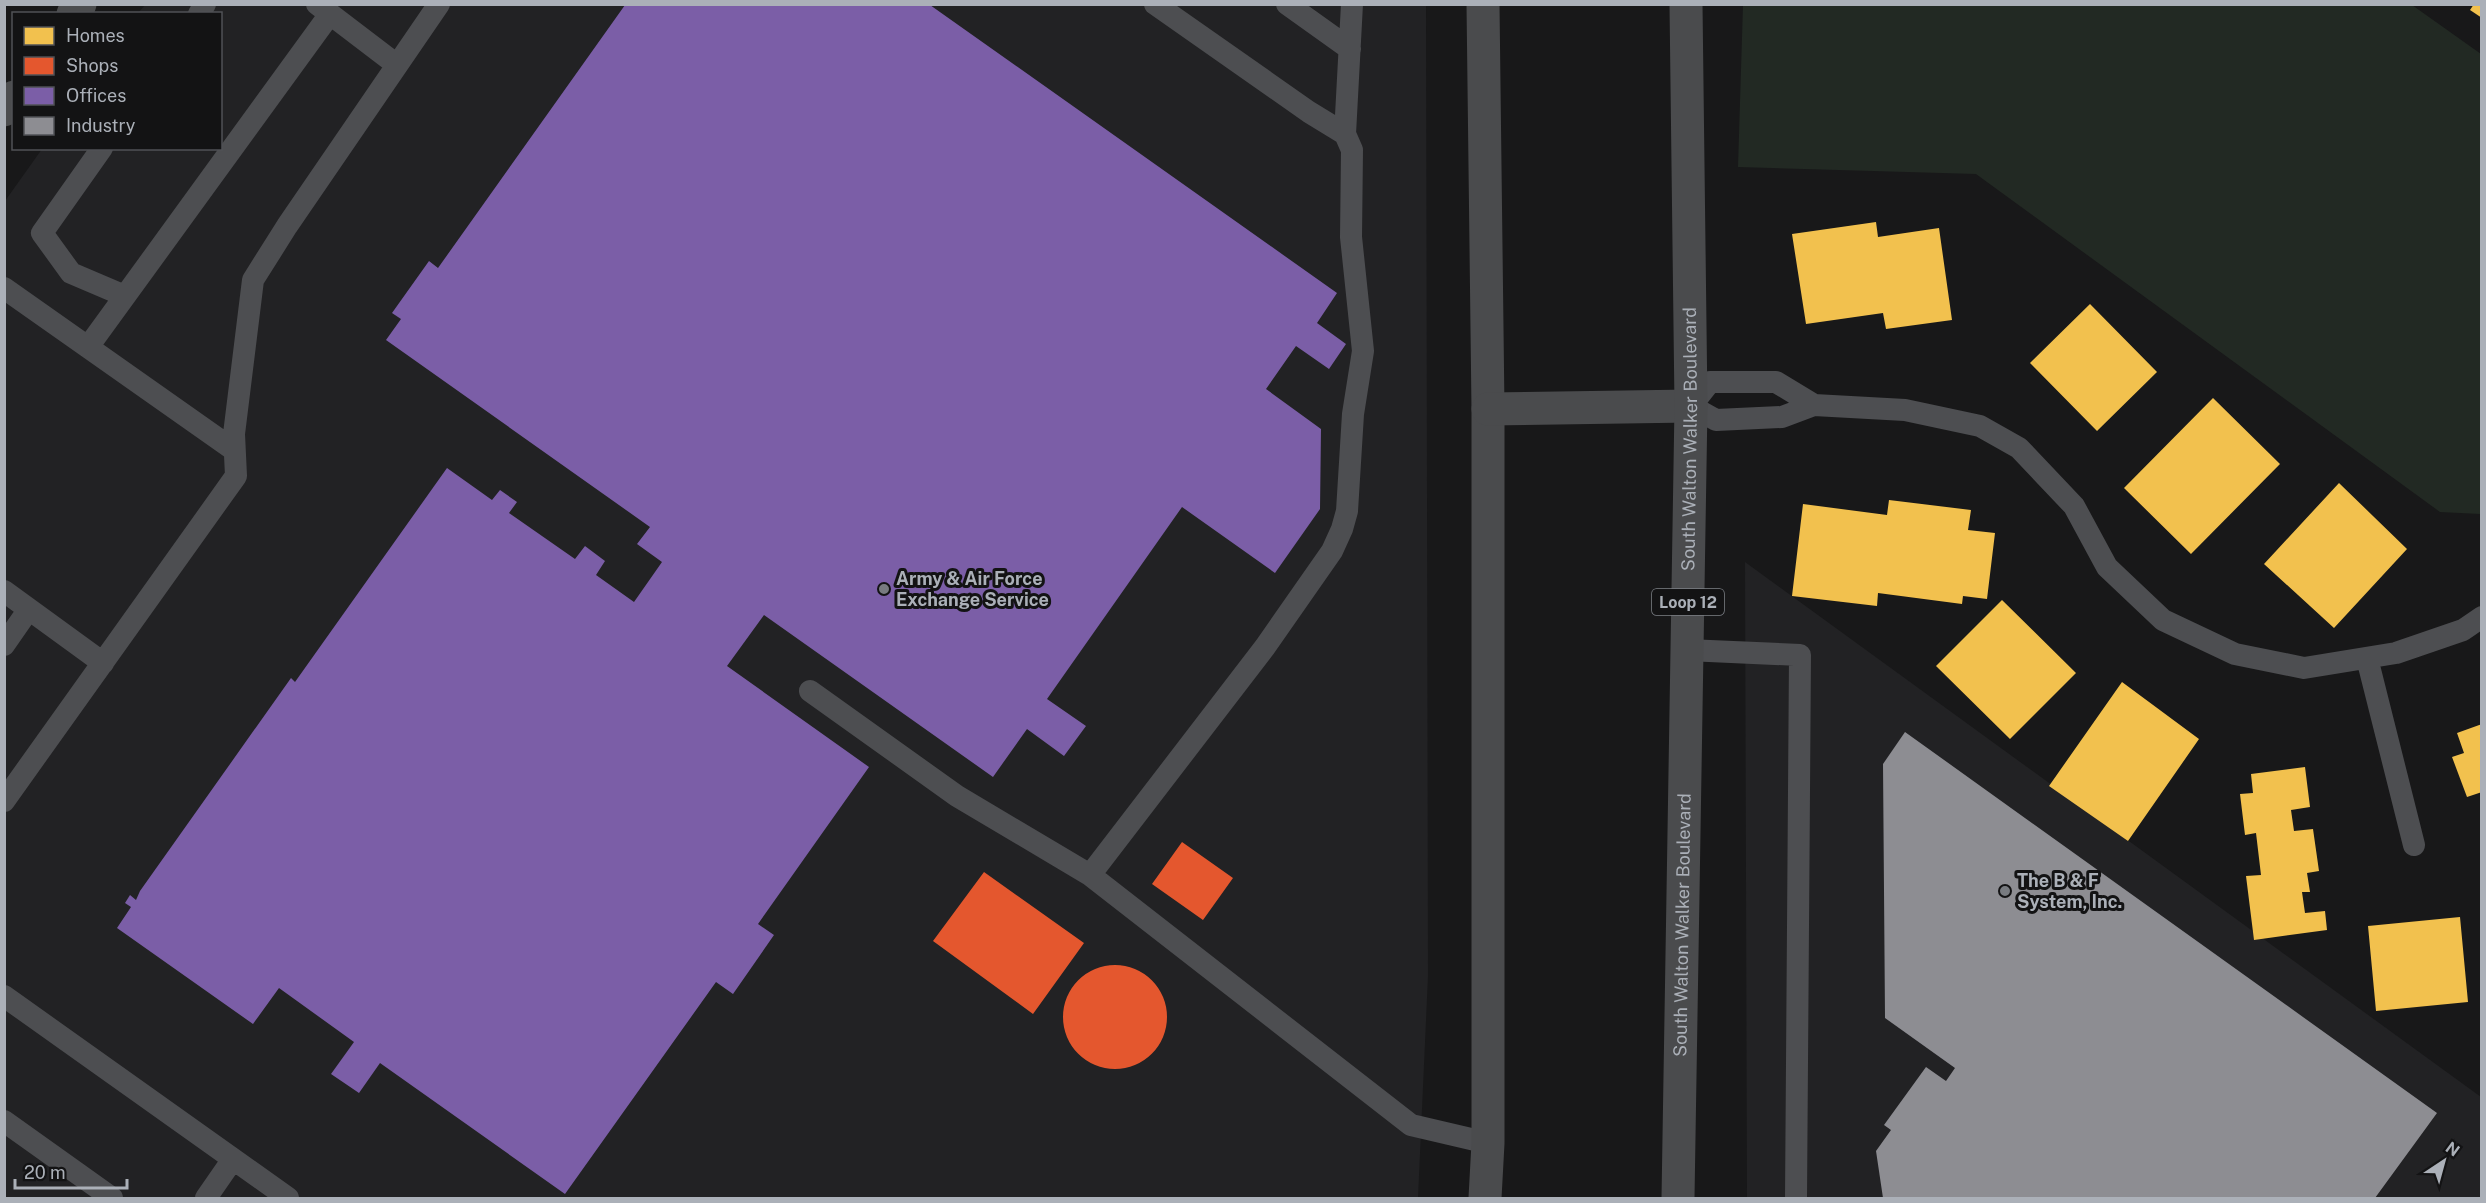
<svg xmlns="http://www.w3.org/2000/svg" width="2486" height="1203" font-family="'Public Sans',sans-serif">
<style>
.built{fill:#222224}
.green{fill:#222923}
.homes{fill:#f2c14e}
.shops{fill:#e4572e}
.offices{fill:#7b5ea7}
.industry{fill:#8d8d92}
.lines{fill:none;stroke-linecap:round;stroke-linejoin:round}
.lane{stroke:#4d4e51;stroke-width:22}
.secondary{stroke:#4c4d4f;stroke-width:33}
.primary{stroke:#4a4b4d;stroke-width:33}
.poi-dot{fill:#787b80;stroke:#131314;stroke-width:2}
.labels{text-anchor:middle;stroke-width:6;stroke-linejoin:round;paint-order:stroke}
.shield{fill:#131314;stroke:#7d8187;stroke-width:1.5}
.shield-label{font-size:16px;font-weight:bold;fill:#abb0b8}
.street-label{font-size:18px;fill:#abb0b8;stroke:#131314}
.poi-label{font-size:18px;font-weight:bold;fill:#abb0b8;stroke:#131314;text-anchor:start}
</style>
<rect width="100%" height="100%" fill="#181819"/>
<!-- built -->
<path class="built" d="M145 5H1426L1428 976 1418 1198H5V201L42 149 220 148V14L138 13Z
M1745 562 2481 1097V1198H1747Z"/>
<!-- green -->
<path class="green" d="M1743 5H2412L2481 54V514L2440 512 1976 174 1738 167Z"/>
<!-- homes -->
<path class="homes" d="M2474 4H2482V18L2470 10Z
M1876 222 1878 237 1939 228 1952 320 1886 329 1883 313 1806 324 1792 234Z
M2090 304 2157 372 2097 431 2030 363Z
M2213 398 2280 464 2191 554 2124 488Z
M2339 483 2407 549 2334 628 2264 564Z
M1889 500 1971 510 1968 530 1995 533 1987 599 1963 596 1962 604 1878 593 1877 606 1792 596 1803 504 1887 515Z
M2002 600 2076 673 2010 739 1936 666Z
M2122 682 2199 739 2128 841 2049 786Z
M2482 724V792L2467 797 2452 757 2464 753 2457 733Z
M2305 767 2310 807 2291 810 2294 831 2313 829 2319 871 2307 873 2310 892H2302L2305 913 2325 911 2327 930 2254 940 2246 876 2261 875 2256 833 2245 835 2240 794 2253 793 2251 774Z
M2460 917 2468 1002 2376 1011 2368 926Z"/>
<!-- shops -->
<path class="shops" d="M1182 842 1233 878 1203 920 1152 884Z
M984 872 1084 943 1033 1014 933 941Z
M1063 1017a52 52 0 1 1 104 0a52 52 0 1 1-104 0Z"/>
<!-- offices -->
<path class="offices" d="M625 5H930L1337 293 1317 323 1346 344 1329 369 1296 346 1266 389 1321 429 1320 509 1275 573 1182 507 1047 699 1086 726 1064 756 1027 729 993 777 764 615 727 666 869 767 758 924 774 935 733 994 716 982 565 1194 380 1063 359 1093 331 1074 354 1042 279 988 253 1024 117 928 131 907 125 903 130 895 136 900 140 891 291 678 295 682 447 468 492 500 500 490 517 502 509 513 575 559 585 546 605 561 596 575 634 602 662 562 637 544 650 527 386 340 401 319 392 313 429 261 438 268Z"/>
<!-- industry -->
<path class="industry" d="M1905 732 2437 1113 2375 1198H1883L1876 1151 1891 1130 1884 1125 1926 1067 1946 1081 1955 1068 1885 1018 1883 764Z"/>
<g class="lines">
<!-- lane -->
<path class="lane" d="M317 4 397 65
M1155 4 1309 112 1345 134 1352 150 1351 237 1363 351 1353 414 1347 511 1342 529 1332 551 1265 647 1090 875 1411 1125 1488 1143
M1287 4 1350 49
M199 14 205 4
M1345 134 1352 4
M102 148 42 233 71 273 125 296
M4 288 234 450
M88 347 330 14
M1814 405 1776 382H1710L1691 406 1716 420 1782 417 1814 405 1905 410 1980 426 2019 448 2074 506 2107 567 2163 620 2235 654 2304 668 2396 653 2463 630 2482 617
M4 591 103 663
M4 645 29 609
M1687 650 1800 655 1796 1198
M2367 658 2414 845
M810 691 957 796 1090 875
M4 801 236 476 234 434 253 280 287 226 439 4
M4 996 288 1198
M4 1121 112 1198
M206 1198 233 1159"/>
<!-- secondary -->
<path class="secondary" d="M73 14 80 4
M4 110 14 97"/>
<!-- primary -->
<g class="primary">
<path d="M1483 4 1488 409V1143L1485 1198"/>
<path d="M1488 409 1691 406"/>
<path id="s1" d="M1678 1198 1691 406 1686 4"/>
</g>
</g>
<!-- markers -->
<g class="poi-dot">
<circle cx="884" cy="589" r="6"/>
<circle cx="2005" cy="891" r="6"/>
</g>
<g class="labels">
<!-- shield labels -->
<rect class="shield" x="1652" y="589" width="72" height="26" rx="4.5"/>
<g class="shield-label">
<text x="1688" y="608">Loop 12</text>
</g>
<!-- street labels -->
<g class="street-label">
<text dy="6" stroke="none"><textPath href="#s1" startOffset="759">South Walton Walker Boulevard</textPath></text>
<text dy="6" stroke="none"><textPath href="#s1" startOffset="273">South Walton Walker Boulevard</textPath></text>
</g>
<!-- poi labels -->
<g class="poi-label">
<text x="896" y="585">Army &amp; Air Force<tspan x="896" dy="21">Exchange Service</tspan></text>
<text x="2017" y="887">The B &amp; F<tspan x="2017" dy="21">System, Inc.</tspan></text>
</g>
</g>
<!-- border -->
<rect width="2486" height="1203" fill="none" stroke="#abb0b8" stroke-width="12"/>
<!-- legend -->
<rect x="12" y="12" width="210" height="138" fill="#131314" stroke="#505256" stroke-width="1.5"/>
<rect x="24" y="27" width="30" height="18" fill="#f2c14e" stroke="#505256" stroke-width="1.5"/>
<text x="66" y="42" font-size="18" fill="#abb0b8">Homes</text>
<rect x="24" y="57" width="30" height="18" fill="#e4572e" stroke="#505256" stroke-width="1.5"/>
<text x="66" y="72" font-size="18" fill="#abb0b8">Shops</text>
<rect x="24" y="87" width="30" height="18" fill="#7b5ea7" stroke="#505256" stroke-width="1.5"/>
<text x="66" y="102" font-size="18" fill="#abb0b8">Offices</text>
<rect x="24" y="117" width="30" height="18" fill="#8d8d92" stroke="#505256" stroke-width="1.5"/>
<text x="66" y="132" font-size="18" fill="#abb0b8">Industry</text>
<!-- north arrow -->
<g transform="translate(2444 1161) rotate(36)" stroke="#131314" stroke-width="4.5" paint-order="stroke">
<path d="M0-4.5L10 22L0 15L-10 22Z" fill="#abb0b8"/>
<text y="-9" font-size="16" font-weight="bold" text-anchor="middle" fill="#abb0b8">N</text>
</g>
<!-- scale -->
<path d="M15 1179v9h112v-9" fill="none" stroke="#abb0b8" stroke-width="3"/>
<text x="24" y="1179" font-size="18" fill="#abb0b8" stroke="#131314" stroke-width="4.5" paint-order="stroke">20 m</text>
</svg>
